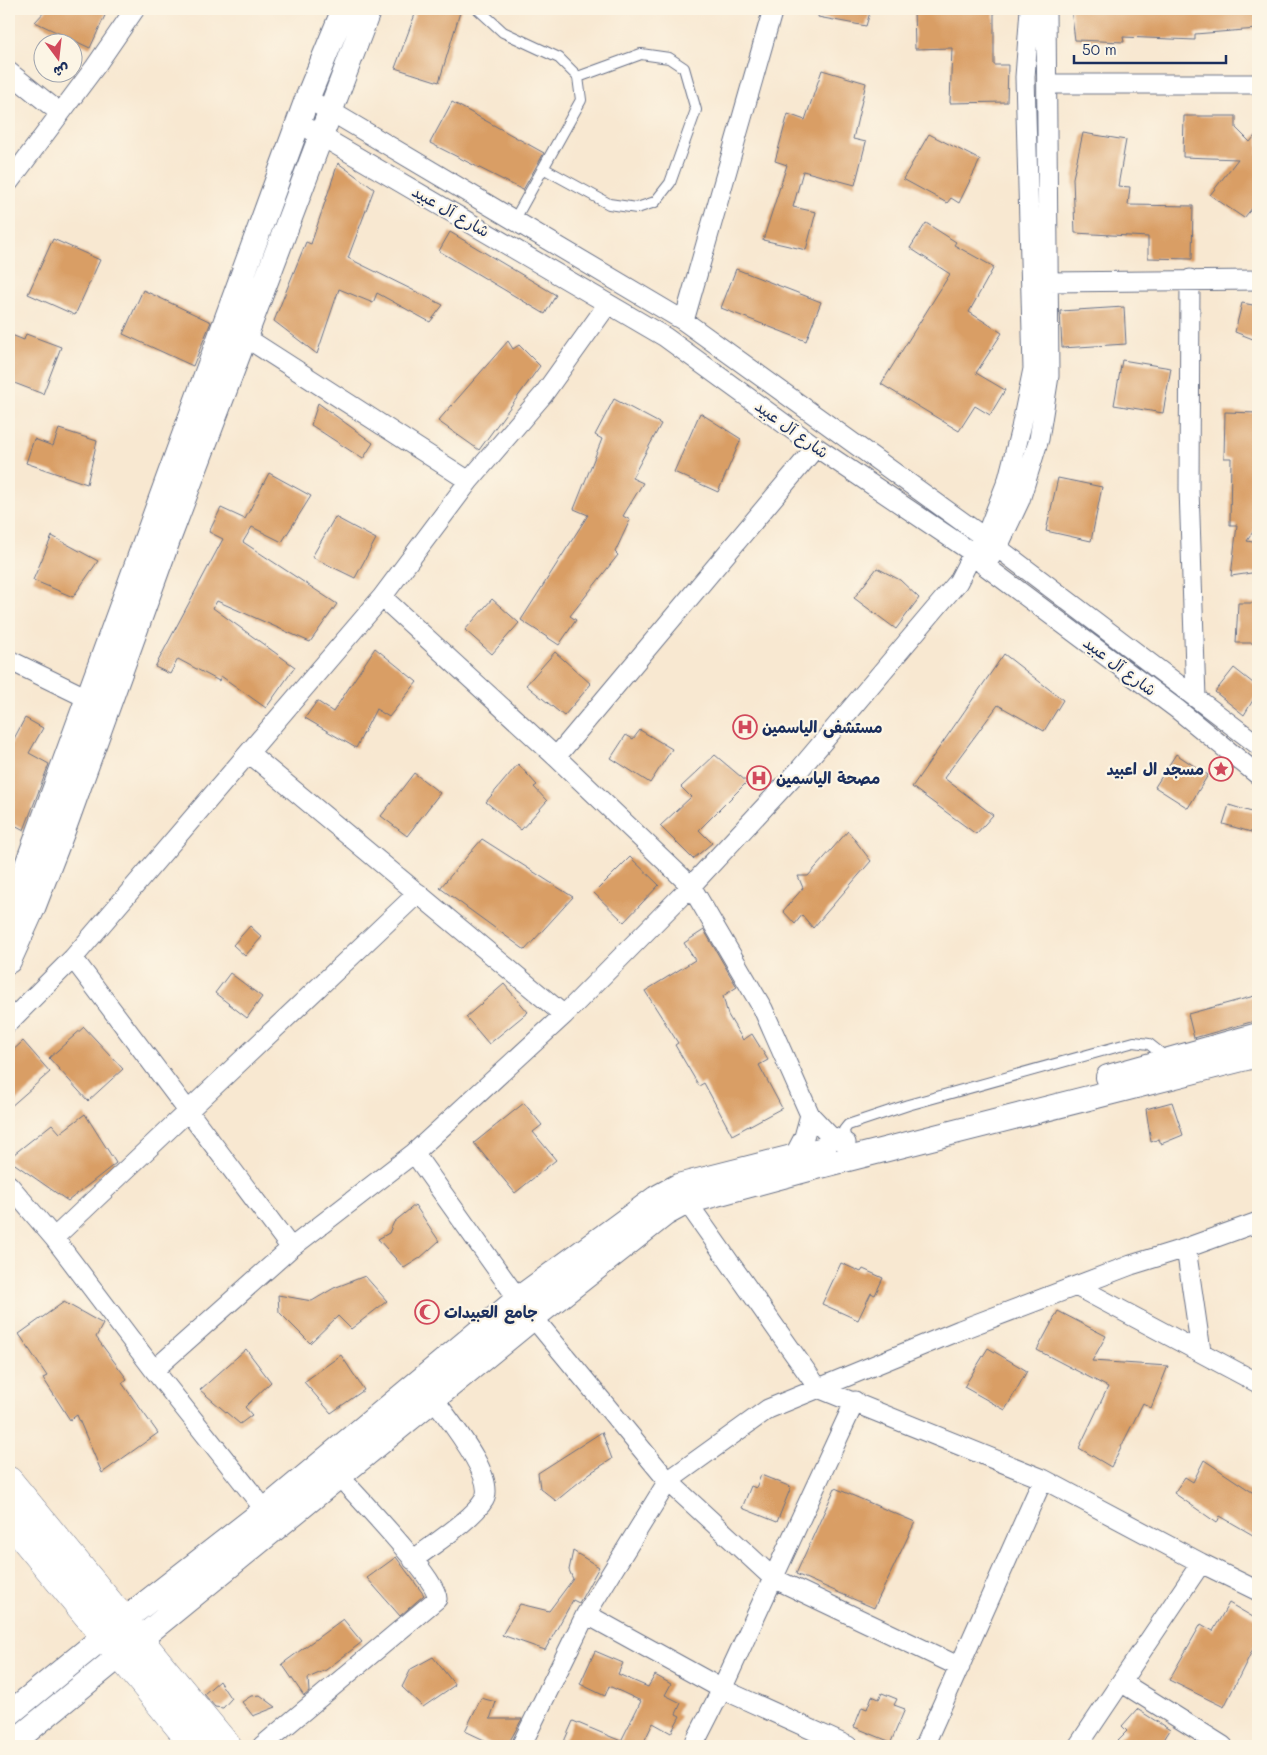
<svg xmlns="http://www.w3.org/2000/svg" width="1267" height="1755" font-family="Mali,'Playpen Sans Arabic',sans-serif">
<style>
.building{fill:#d99e65}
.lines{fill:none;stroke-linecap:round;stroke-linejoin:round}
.service-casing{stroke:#687086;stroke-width:12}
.minor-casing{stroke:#687086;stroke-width:21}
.tertiary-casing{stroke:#687086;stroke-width:26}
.secondary-casing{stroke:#687086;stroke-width:29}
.service{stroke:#fff;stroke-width:10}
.minor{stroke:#fff;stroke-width:19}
.tertiary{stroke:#fff;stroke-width:24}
.secondary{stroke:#fff;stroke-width:28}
.labels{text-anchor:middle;stroke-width:4.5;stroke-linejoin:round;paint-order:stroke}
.street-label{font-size:16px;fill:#1b2f5e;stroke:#fcf5e5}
.poi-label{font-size:16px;font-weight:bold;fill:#1b2f5e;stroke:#fcf5e5;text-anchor:start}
</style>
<rect width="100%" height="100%" fill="#fcf5e5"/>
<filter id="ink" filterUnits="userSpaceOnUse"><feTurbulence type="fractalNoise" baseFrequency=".02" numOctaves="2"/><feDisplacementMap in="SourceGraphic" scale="10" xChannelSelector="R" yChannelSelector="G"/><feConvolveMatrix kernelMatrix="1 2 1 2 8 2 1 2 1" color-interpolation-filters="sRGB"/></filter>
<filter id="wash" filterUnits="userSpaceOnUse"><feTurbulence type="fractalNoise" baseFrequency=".0096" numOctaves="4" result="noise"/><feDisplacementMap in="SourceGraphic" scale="20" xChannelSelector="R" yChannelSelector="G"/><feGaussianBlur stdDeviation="1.12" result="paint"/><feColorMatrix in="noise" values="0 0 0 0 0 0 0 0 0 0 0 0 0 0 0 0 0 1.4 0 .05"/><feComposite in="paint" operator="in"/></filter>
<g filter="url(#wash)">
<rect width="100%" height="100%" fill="#f8e8d1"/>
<g id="blocks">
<!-- building -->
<path class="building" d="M47 9H108L90 48 35 22Z
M417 9H461L439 82 395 68Z
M819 9H871L866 26 818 17Z
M914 9H994V65H1008L1007 102 950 103 952 48 915 49Z
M1071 9H1258L1257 29 1195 34V40L1123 37 1124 42 1075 40Z
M822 70 866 83 853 139 866 142 855 185 803 171 793 207 816 212 806 250 763 240 787 165 775 161 788 114 805 120Z
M452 102 544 153 523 190 430 143Z
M1184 116H1236V128L1250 142 1258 132V201L1244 218 1210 195 1238 159 1183 157Z
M1083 133 1126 140 1118 186 1130 187 1128 205 1193 206 1192 259 1148 258V237L1075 233 1073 178Z
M929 134 980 160 959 203 951 198 947 203 903 179Z
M338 163 374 189 348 258 443 305 430 322 377 293 373 303 339 289 317 354 274 321 306 242 311 244Z
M926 223 956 242 954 245 994 267 969 312 1002 333 976 373 1005 390 990 415 975 406 959 431 881 384 950 274 910 248Z
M450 232 556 295 545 314 439 251Z
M53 239 100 260 75 315 28 294Z
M736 269 821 302 806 341 721 308Z
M143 290 211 322 193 366 123 334Z
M1242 303 1258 306V341L1235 332Z
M1124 307 1126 344 1062 348 1060 311Z
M9 334 24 340 26 334 61 347 43 394 9 381Z
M508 341 513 349 519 345 540 366 479 450 438 421Z
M1122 360 1171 368 1163 413 1114 405Z
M614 399 661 424 632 478 643 483 623 516 630 520 615 552 618 555 570 616 576 620 559 645 521 620 588 515 574 509 602 439 595 435Z
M318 403 373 443 363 459 311 425Z
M1225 412 1258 413V524L1247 541 1258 543V572L1231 576 1237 525H1230L1231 458H1224Z
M700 413 741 439 718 492 674 472Z
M59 429 97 441 87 484 26 463 34 439 53 446Z
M269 473 311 496 282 542 252 527 243 542 337 604 310 642 217 601 213 608 295 667 266 708 221 676 219 681 178 659 170 674 155 667 223 539 209 532 221 508 245 519Z
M1058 478 1102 487 1091 541 1046 531Z
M335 517 376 539 355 578 312 557Z
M52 536 98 561 73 597 33 580Z
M877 568 900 580 919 598 896 629 854 598Z
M492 599 519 623 492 654 465 630Z
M1238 603H1258V643H1236Z
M375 648 417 682 389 717 376 709 356 748 305 718 317 701 333 712Z
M555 652 591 684 564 716 526 685Z
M1004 654 1063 700 1044 731 998 705 944 778 993 815 976 834 912 787Z
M1234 668 1258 687V692L1244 715 1215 692Z
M25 718 43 728 29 753 49 764 24 830 9 822V748Z
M640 730 672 749 650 783 611 758 626 735 633 739Z
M1176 754 1208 775 1188 808 1155 787Z
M715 755 747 782 699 830 712 843 693 859 660 826 691 797 681 787Z
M518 764 537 785 534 787 547 801 521 830 486 802Z
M414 773 440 793 407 836 381 816Z
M1229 805 1258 814V834L1223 824Z
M848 831 871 861 813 928 802 915 795 924 783 911 803 888 798 876H808Z
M482 839 573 897 525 950 440 888Z
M630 857 659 885 624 922 594 893Z
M250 926 262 937 245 956 233 945Z
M704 930 737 987 723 996 728 1015 743 1040 752 1034 768 1060 759 1065 782 1108 732 1135 704 1083 699 1086 675 1045 678 1043 645 991 695 960 684 943Z
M230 973 262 997 247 1018 215 993Z
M504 984 528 1012 489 1044 466 1017Z
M1258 995V1020L1194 1038 1188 1014Z
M84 1027 123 1069 88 1101 49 1058Z
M23 1041 50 1072 9 1108V1054Z
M1172 1102 1183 1135 1161 1144 1159 1139 1151 1142 1146 1109Z
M524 1103 542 1125 533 1132 556 1160 515 1193 474 1143Z
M85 1114 116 1163 68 1201 9 1160V1158L52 1124 60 1133Z
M415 1205 439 1241 420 1258 404 1268 378 1239 389 1233 394 1222Z
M841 1263 861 1272 863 1269 883 1278 875 1295 871 1293 858 1320 822 1304Z
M365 1276 387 1301 351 1329 338 1316 310 1343 279 1312 278 1295 312 1301 334 1288Z
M64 1302 103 1324 96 1337 127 1379 122 1383 158 1433 102 1473 77 1415 70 1420 43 1378 47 1376 19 1334Z
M1058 1311 1106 1336 1092 1361 1168 1366 1151 1408 1143 1403 1111 1467 1079 1448 1108 1387 1037 1350Z
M988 1348 1027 1371 1005 1410 964 1387Z
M246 1349 271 1382 245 1407 252 1415 240 1424 200 1390Z
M341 1355 364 1390 331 1413 304 1382Z
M602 1432 612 1459 590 1473 556 1501 540 1488 538 1473Z
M1204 1460 1258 1496V1538L1220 1516 1217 1523 1174 1493 1185 1477 1193 1482Z
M761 1475 791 1487 777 1522 742 1508 751 1486 756 1488Z
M835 1488 915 1522 874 1608 796 1574Z
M573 1551 599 1567 579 1603 573 1600 545 1650 502 1635 520 1604 549 1611 573 1579 569 1570Z
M396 1557 424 1595 400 1616 367 1578Z
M1229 1603 1258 1620V1639L1224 1707 1169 1680 1201 1624 1213 1631Z
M343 1619 362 1642 326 1670 308 1678 309 1692 304 1696 282 1664Z
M595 1651 623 1663 618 1674 648 1687 655 1675 671 1684 665 1695 681 1703 676 1714 680 1716 671 1733 653 1723 642 1746H562L573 1721 621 1741 641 1701 609 1686 605 1696 580 1684Z
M433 1657 455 1685 423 1707 402 1687 411 1669Z
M219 1681 231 1699 223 1708 215 1707 204 1694Z
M882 1693 897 1699 894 1705 905 1709 891 1742 854 1727 862 1707 867 1709 872 1696 879 1699Z
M260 1695 276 1707 253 1716 242 1702 251 1696Z
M481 1698 496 1702 490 1719H522L507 1746H497L465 1731Z
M1137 1709 1170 1730 1160 1746H1112L1127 1731 1122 1726Z"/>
</g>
</g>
<g filter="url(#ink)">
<use href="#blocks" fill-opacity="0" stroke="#687086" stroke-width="1"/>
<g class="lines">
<!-- service casing -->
<g class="service-casing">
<path id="service" d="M478 9 503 32 559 58 578 77 581 100 515 219
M543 168 609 204 637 208 655 202 670 183 696 110 684 68 669 58 641 54 578 77
M846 1143 844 1130 848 1125 908 1105 1134 1042 1149 1044 1168 1059"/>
</g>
<!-- minor casing -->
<g class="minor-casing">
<path id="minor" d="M9 72 60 113
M1047 84H1258
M307 99 332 112 684 321 985 538 1258 745
M299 123 665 337 816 447 973 553 984 565 1177 709 1258 775
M9 182 95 67 135 9
M1190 279 1189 488 1196 698
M1048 282 1258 280
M684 321 773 9
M245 337 469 481
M990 558 997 549 1020 500 1039 439 1049 376 1046 9
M382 597 556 757 691 886 763 1009 810 1115 829 1135 846 1143
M9 660 87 698
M249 753 564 1015
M556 757 816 447
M73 958 291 1248
M9 1022 73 958 382 597 469 481 543 395 608 304
M414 1153 518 1299 668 1481 773 1578 960 1667
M794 1156 804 1137 810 1115
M9 1185 54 1238 154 1370 265 1510
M681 1190 687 1202 818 1388 1043 1479 1201 1563 1258 1591
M54 1238 418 893
M1186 1248 1201 1351
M1076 1286 1258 1383
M154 1370 291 1248 414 1153 564 1015 691 886 800 769 958 582 973 553 985 538 1008 479 1021 428 1033 369 1025 77 1030 9
M413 1560C432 1545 473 1519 484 1500 497 1477 447 1418 434 1399
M586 1614 722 1689 848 1746
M1121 1682 1223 1746
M262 1746 437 1599C439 1581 355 1494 339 1476
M521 1746 586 1614 668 1481 768 1409 960 1330 1131 1265 1186 1248 1258 1222
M693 1746 722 1689 855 1401
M924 1746 1043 1479
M1078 1746 1201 1563"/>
</g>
<!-- tertiary casing -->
<g class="tertiary-casing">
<path id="tertiary" d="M9 914 307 99 344 9
M9 961 33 908 64 828 168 540 369 9
M1108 1077 1258 1035
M9 1714 124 1620 265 1510 518 1299 656 1198 678 1186 824 1149
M9 1746 534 1317 665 1214 687 1202 813 1168 1258 1055"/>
</g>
<!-- secondary casing -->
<g class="secondary-casing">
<path id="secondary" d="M9 1481 227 1746
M9 1520 195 1746"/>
</g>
<!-- service -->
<use href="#service" class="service"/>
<!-- minor -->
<use href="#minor" class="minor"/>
<!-- tertiary -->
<use href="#tertiary" class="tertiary"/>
<!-- secondary -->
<use href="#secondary" class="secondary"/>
</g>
</g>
<!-- icons -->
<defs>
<g id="hospital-ring" transform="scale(1.25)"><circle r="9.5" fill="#fcf5e5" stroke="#d1495b" stroke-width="1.5"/><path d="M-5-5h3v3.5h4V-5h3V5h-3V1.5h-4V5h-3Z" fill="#d1495b"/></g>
<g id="sight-ring" transform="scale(1.25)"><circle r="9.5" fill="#fcf5e5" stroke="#d1495b" stroke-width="1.5"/><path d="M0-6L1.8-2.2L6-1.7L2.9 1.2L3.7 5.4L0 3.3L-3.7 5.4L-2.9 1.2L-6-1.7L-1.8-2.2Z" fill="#d1495b"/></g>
<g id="mosque-ring" transform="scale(1.25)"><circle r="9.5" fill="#fcf5e5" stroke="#d1495b" stroke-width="1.5"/><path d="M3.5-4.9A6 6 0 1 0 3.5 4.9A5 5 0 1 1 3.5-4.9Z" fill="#d1495b"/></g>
</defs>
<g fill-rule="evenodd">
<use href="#hospital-ring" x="745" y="727"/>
<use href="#sight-ring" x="1221" y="769"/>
<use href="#hospital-ring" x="759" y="778"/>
<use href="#mosque-ring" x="427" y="1312"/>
</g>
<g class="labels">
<!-- street labels -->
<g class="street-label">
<text transform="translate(451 211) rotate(30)" y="6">شارع آل عبيد</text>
<text transform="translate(792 429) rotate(36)" y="6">شارع آل عبيد</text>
<text transform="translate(1120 666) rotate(37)" y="6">شارع آل عبيد</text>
</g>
<!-- poi labels -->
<g class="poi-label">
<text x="762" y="733">مستشفى الياسمين</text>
<text x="1204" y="775" text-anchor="end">مسجد ال اعبيد</text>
<text x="776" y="784">مصحة الياسمين</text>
<text x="444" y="1318">جامع العبيدات</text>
</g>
</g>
<!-- margin -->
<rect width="1267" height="1755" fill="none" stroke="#fcf5e5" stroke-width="30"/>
<!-- north arrow -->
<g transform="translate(58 58) rotate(165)"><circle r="24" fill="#fcf5e5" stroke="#a2a6af"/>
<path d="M0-4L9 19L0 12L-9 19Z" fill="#d1495b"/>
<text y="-8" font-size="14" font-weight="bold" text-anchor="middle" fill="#1b2f5e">ش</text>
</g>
<!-- scale -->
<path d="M1074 55v8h152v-8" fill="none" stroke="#1b2f5e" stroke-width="2.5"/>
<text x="1082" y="55" font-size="15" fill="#1b2f5e" stroke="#fcf5e5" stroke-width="4" paint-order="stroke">50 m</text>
</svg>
